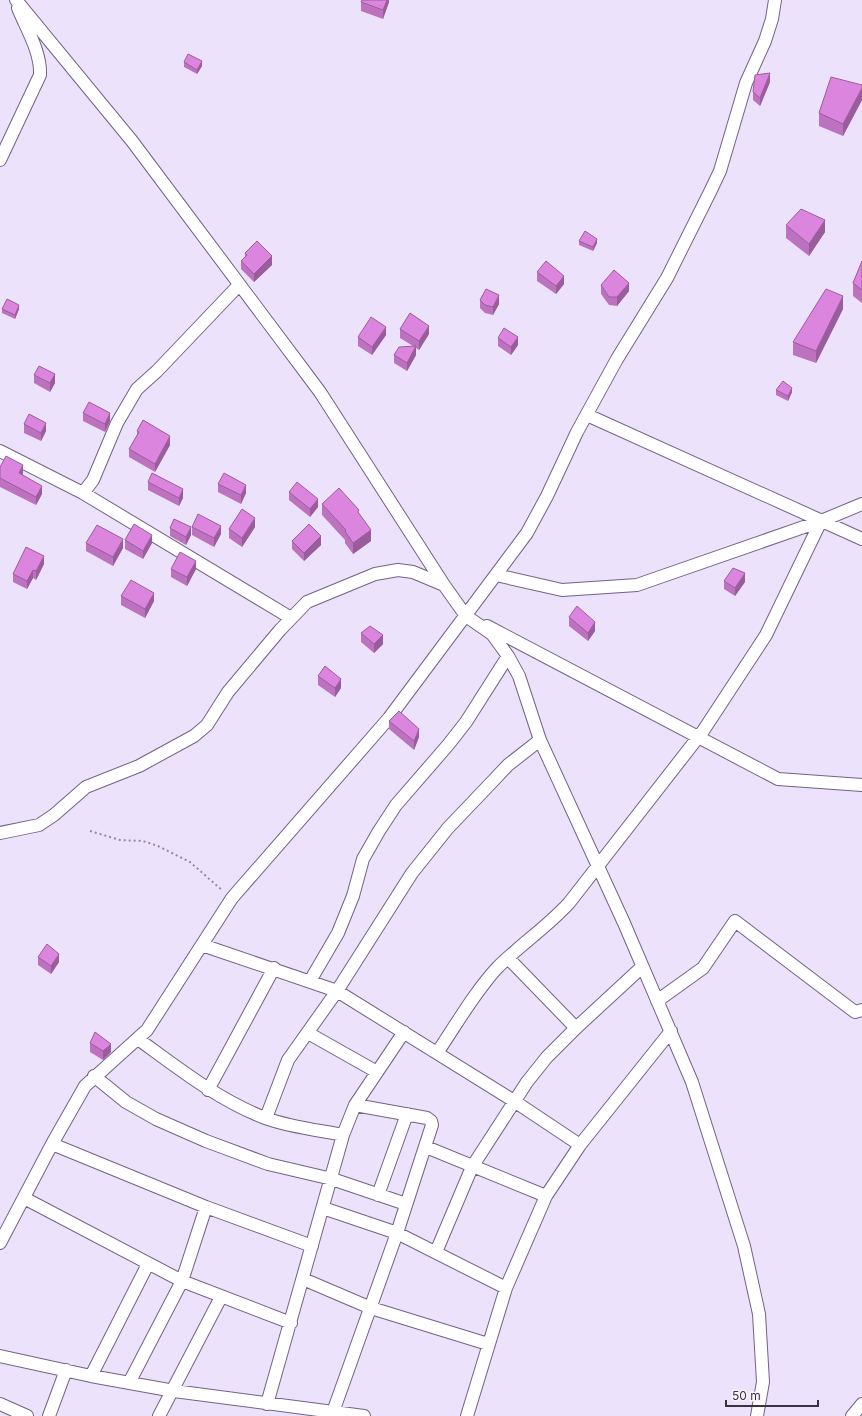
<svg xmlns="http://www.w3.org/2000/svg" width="862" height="1416" font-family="Inter,sans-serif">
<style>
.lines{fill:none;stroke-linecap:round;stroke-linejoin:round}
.street-casing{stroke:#736285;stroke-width:14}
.path{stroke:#938a9e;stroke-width:2;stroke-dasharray:2 3;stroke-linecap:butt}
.street{stroke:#fff;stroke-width:12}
.wall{fill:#bd72bf}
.shaded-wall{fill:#9a5d9b}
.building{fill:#dc85de;stroke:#9a5d9b}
</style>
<rect width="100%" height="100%" fill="#ede2fb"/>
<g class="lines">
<!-- street casing -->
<g class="street-casing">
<path id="street" d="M16 0 132 141 320 392 444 585 466 616 492 634 508 656 519 676 540 740 624 923 692 1082 744 1246 759 1314 763 1382 757 1416
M0 160 40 75C41 52 27 30 18 8
M587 415 862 539
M0 451 83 493 291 618
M83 493 93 480 117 423 137 389 157 371 239 285
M496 575 562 590 637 585 821 521 862 504
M487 626 778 779 862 785
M0 833 39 825 54 815 86 787 139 766 194 736 207 725 228 692 280 630 307 602 375 574 398 570 413 572 444 585
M202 945 337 991 514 1101 580 1145
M508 958 576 1028
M310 981 338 933 353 896 363 859 379 831 396 805 448 745 466 722 508 656
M657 1001 703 968 735 921 855 1012 862 1010
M308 1033 377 1072
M138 1039C178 1068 218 1100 265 1118 290 1127 317 1130 343 1135
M437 1053C456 1025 474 993 497 968 520 945 547 927 569 903L703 731 766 635 821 521
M94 1076 126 1102 156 1119 206 1141 268 1164 332 1179 406 1204
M208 1090 274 968
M266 1118 288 1060 337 991 412 873 448 828 491 783 508 765 540 740
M52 1144 206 1207 312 1246
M426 1147 546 1196
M378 1195 407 1114
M24 1198 182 1281 291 1323
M323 1208 397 1233 506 1288
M0 1243 52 1144 85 1086 147 1030 232 898 389 718 527 533 547 496 577 432 617 359 667 278 710 192 720 171 746 83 765 41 772 19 775 0
M436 1252 472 1167 527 1082 547 1057 576 1028 642 967
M303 1279 371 1308 488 1344
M0 1356 91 1376 174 1391 364 1416
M91 1376 148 1264
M129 1383 182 1281 206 1207
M0 1404 27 1416
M267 1404 343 1135 355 1105 404 1032
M333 1412 397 1233 432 1125 431 1121 427 1118 355 1105
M49 1416 66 1370
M159 1416 221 1297
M467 1416 506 1288 546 1196 580 1145 671 1031
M852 1416 862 1404"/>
</g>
<!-- path -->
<path class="path" d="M90 831 120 840 143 841 158 846 190 862 223 891"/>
<!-- street -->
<use href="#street" class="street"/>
</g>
<!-- wall -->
<path class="wall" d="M389 0V2L383 19 361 11V2Z
M184 62 202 66 197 74 184 67Z
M770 82 760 106 753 100V92Z
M862 85V100L843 136 819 126V113Z
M786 225 825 232 809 256 786 238Z
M579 241 597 243 593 251 579 245Z
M245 253 272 265 254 282 241 269V261L245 257Z
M862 261V303L853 296V283Z
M537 272 564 284 556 294 537 281Z
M601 285 629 291 617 306 609 305 601 294Z
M480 300 499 304 493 315 485 313 480 308Z
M2 309H19L15 319 2 313Z
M843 309 816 363 793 355V342Z
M400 329 429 334 419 350 416 348V355L407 371 394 363V355L413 346 400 338Z
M386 335 372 355 358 346V337Z
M498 338 518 345 511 355 498 346Z
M34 375 55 383 50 392 34 383Z
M776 390 792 392 788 401 776 395Z
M83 413 110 421 105 432 83 421Z
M24 424 46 431 41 441 24 433Z
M137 431 170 445 155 472 129 457V449L137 435Z
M0 467 23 473V475L42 494 36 505 0 487Z
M148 482 183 498 179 506 148 490Z
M218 484 246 493 241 504 218 492Z
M289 492 318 507 310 517 289 500Z
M322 504 359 514 371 541 353 554 345 543V540L322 515Z
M192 527 221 534 214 547 192 535Z
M255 527 242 547 229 538V529Z
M170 528 191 535 186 545 170 536Z
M125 540 152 543 143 559 125 549Z
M292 541 321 545 304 561 292 549Z
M86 543 123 548 113 566 86 551Z
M44 564 36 580 33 578 27 589 13 582V574Z
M171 569H196L187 586 171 577Z
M724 581 745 582 735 596 724 589Z
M121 596 154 601 145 618 121 605Z
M569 617 595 631 588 641 569 626Z
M361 633 383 644 374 653 361 642Z
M318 676 341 688 335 697 318 685Z
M389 721 419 737 414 750 389 729Z
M38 957 59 962 51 974 38 965Z
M90 1043 111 1052 103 1060 90 1052Z"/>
<!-- shaded-wall -->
<path class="shaded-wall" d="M387 0H389V2L383 19V10Z
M202 61V66L197 74V70Z
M770 73V82L760 106V98Z
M862 88V100L843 136V124Z
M825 220V232L809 256V244Z
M597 239V243L593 251V247Z
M272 256V265L254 282V274Z
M564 276V284L556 294V286Z
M629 283V291L617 306V297Z
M499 295V304L493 315V307Z
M843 296V309L816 363V351Z
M19 305V309L15 319V315Z
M429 326V334L419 350V341Z
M386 327V335L372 355V347Z
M518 337V345L511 355V347Z
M416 346V355L407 371V363Z
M55 374V383L50 392V383Z
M792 388V392L788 401V396Z
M110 413V421L105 432V424Z
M46 423V431L41 441V433Z
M170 436V445L155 472V464Z
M23 465V473L19 481V473Z
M246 485V493L241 504V495Z
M42 486V494L36 505V497Z
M183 489V498L179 506V498Z
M318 499V507L310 517V509Z
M255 518V527L242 547V538Z
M221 526V534L214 547V538Z
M191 527V535L186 545V537Z
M371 530V541L353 554V543Z
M152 535V543L143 559V551Z
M321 536V545L304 561V553Z
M123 539V548L113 566V557Z
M44 556V564L36 580V571Z
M196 561V569L187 586V577Z
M33 570V578L27 589V581Z
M745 573V582L735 596V588Z
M154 593V601L145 618V609Z
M595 622V631L588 641V633Z
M383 635V644L374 653V644Z
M341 679V688L335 697V688Z
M419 729V737L414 750V741Z
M59 954V962L51 974V966Z
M111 1044V1052L103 1060V1051Z"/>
<!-- building -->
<path class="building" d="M362 0H387L383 10 361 2Z
M188 54 202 61 197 70 184 62Z
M770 73 760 98 753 92 755 75Z
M831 77 862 85V88L843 124 819 113Z
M801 209 825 220 809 244 786 225Z
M585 231 597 239 593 247 579 241Z
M257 241 272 256 254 274 241 261 247 255 245 253Z
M546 261 564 276 556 286 537 272Z
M862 261V290L853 283Z
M614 270 629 283 617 297H609L601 285Z
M486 289 499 295 493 307 485 305 480 300Z
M826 289 843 296 816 351 793 342Z
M7 299 19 305 15 315 2 309Z
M410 313 429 326 419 341 400 329Z
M371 317 386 327 372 347 358 337Z
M504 328 518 337 511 347 498 338Z
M416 346 407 363 394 355 399 347Z
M39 366 55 374 50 383 34 375Z
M783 381 792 388 788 396 776 390Z
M89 402 110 413 105 424 83 413Z
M29 414 46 423 41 433 24 424Z
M143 420 170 436 155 464 129 449 139 432 137 431Z
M6 456 23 465 19 473 42 486 36 497 0 478V467Z
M152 473 183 489 179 498 148 482Z
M224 473 246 485 241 495 218 484Z
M297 482 318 499 310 509 289 492Z
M339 488 359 510 358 512 371 530 353 543 345 531 346 530 322 504Z
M242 509 255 518 242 538 229 529Z
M198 514 221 526 214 538 192 527Z
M174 519 191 527 186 537 170 528Z
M134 524 152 535 143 551 125 540Z
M309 524 321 536 304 553 292 541Z
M97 525 123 539 113 557 86 543Z
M26 547 44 556 36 571 33 570 27 581 13 574Z
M180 552 196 561 187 577 171 569Z
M733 568 745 573 735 588 724 581Z
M131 580 154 593 145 609 121 596Z
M577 606 595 622 588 633 569 617Z
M370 626 383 635 374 644 361 633Z
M325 666 341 679 335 688 318 676Z
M399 711 419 729 414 741 389 721Z
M47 944 59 954 51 966 38 957Z
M95 1032 111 1044 103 1051 90 1043Z"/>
<!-- scale -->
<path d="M726 1400v6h92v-6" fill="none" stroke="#393241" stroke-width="2"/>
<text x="732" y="1400" font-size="12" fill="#393241" stroke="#f7f3fb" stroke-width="3" paint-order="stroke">50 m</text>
</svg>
